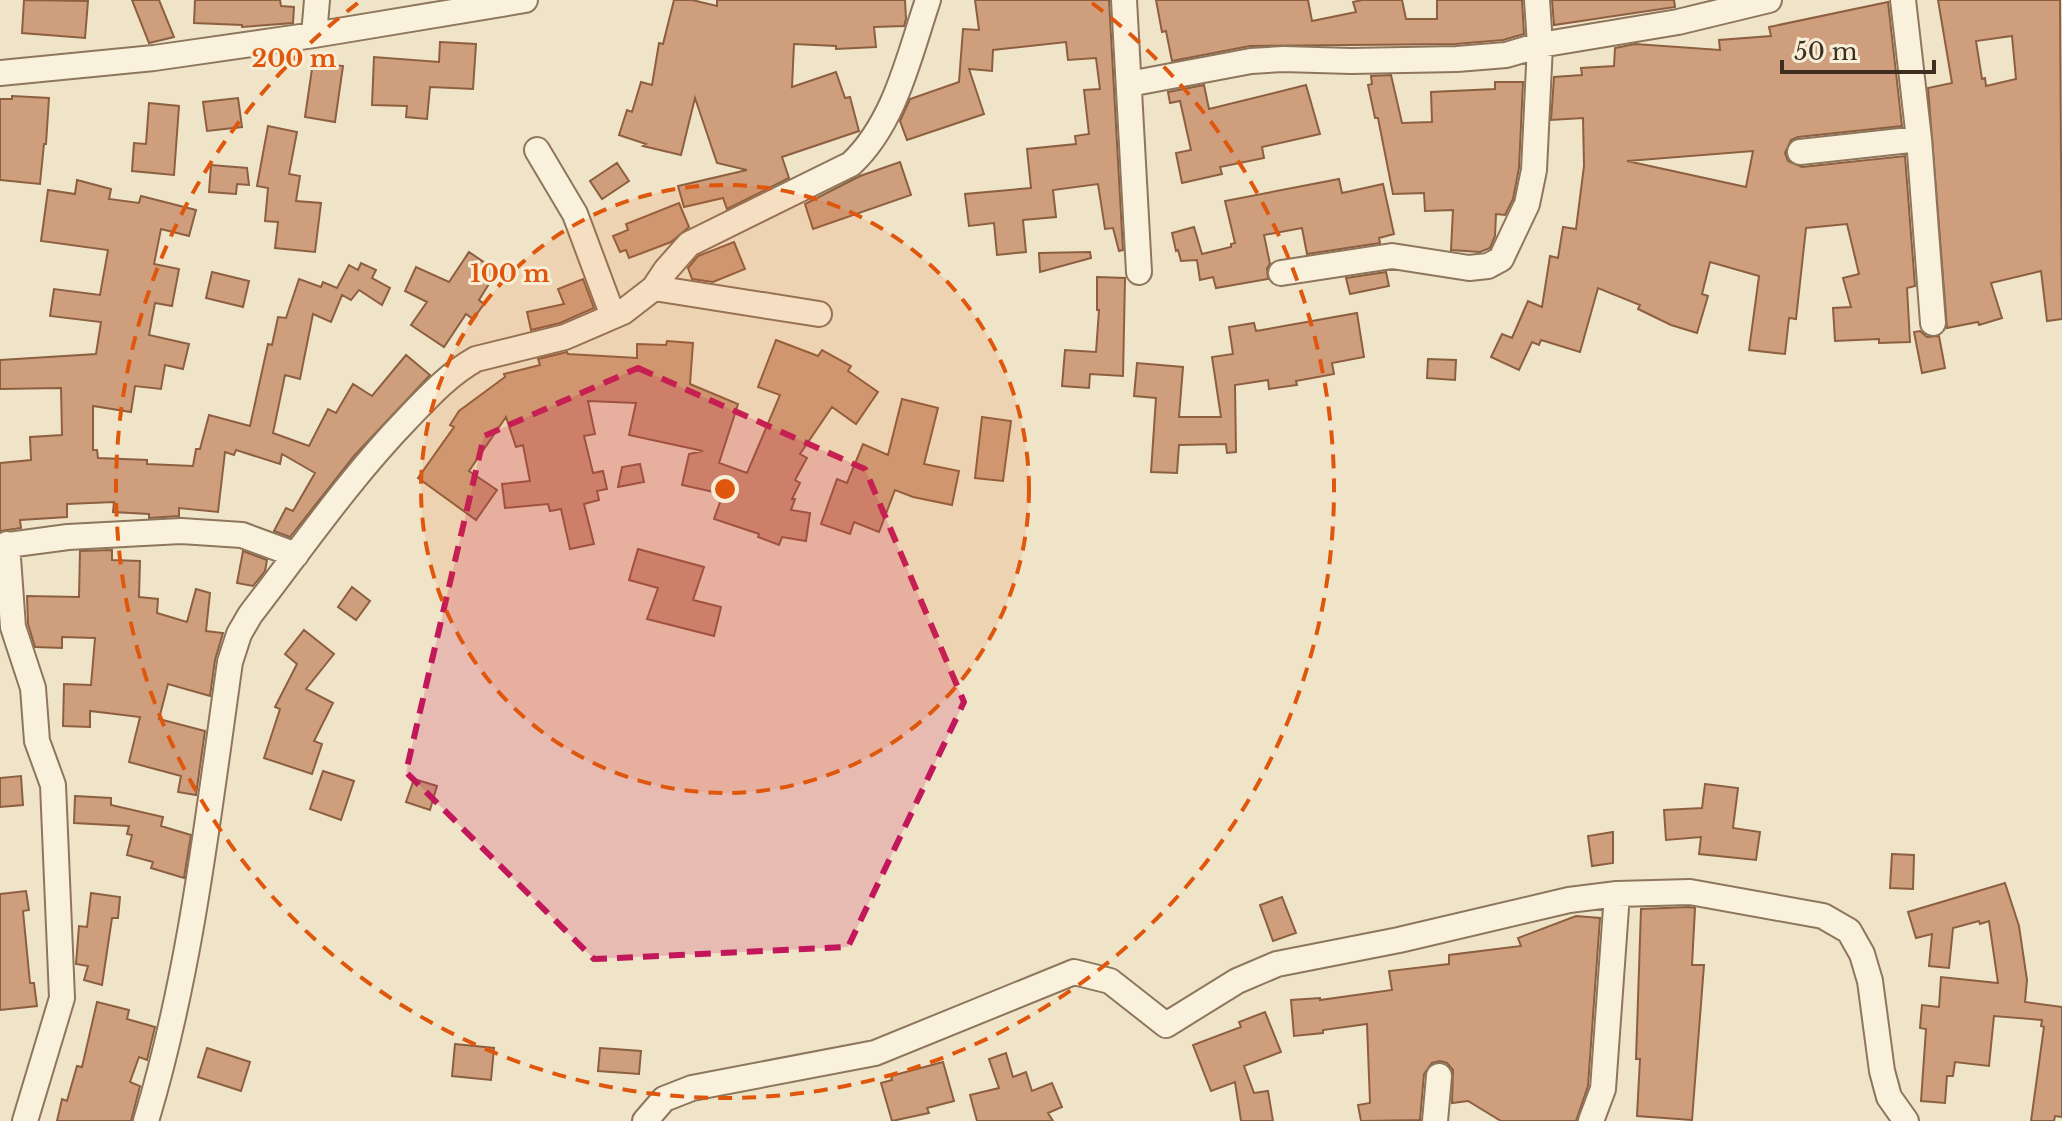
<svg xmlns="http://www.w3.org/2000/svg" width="2062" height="1121" font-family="'Libre Baskerville',serif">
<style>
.building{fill:#cf9f7d;stroke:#8d5f41;stroke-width:2;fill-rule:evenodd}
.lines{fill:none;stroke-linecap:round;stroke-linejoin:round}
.minor-casing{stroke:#8d765c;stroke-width:28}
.minor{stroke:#faf1dc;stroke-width:24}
.marked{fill:#c2185b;fill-opacity:0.2;stroke:#c2185b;stroke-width:6;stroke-dasharray:16 10;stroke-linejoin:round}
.ring{fill:none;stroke:#df570d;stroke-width:4;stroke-dasharray:14 10}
.centre{fill:#df570d;stroke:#f7eed8;stroke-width:4}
.ring-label{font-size:24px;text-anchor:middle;font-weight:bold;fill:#df570d;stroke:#f7eed8;stroke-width:6;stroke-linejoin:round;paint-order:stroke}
</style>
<rect width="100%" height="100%" fill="#f0e4c8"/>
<!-- building -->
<path class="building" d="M24 0 88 1 85 38 22 33Z
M132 0H159L174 37 149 43Z
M195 0H280L281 6 294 7 293 23 242 27V25L194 23Z
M674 0H692L717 6V0H905L906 19 904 26 874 27 876 47 836 49V46L794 44 792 87 836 72 845 98 850 97 859 131 782 157 789 178 727 209 723 198 684 207 678 186 747 170 717 163 695 98 681 155 643 146 646 144 619 135 627 110 632 112 641 82 652 85 659 43 663 44Z
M975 0H1109L1123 250 1119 251 1113 228 1105 229 1098 184 1053 190 1056 217 1023 220 1026 252 997 255 994 223 969 226 965 194 1031 188 1027 149 1076 144 1075 136 1089 134 1084 90 1100 89 1096 58 1068 60 1066 42 993 50 992 71 969 69 984 114 907 140 900 121 910 99 959 82 963 29 979 30Z
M1156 0H1308L1312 21 1356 12 1353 2 1362 0H1402L1406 19H1437V0H1522L1524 34 1503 40 1456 44 1250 46 1172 61 1166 31 1162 32Z
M1552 0H1674L1675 7 1554 25Z
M1938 0H2060L2062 319 2047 321 2041 271 1991 283 2002 318 1979 325 1978 322 1947 328 1928 88 1952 83ZM2012 36 2016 79 1986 86 1985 78 1982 79 1976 41Z
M1888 2 1902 126 1798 137 1791 140 1785 153 1788 161 1802 167 1905 156 1915 286 1907 288 1910 342 1879 343V339L1835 341 1833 308 1851 307 1843 278 1859 274 1847 224 1806 228 1796 319 1789 318 1785 354 1749 350 1759 276 1710 262 1702 294 1708 296 1697 333 1671 325 1638 309 1640 305 1598 288 1580 352 1541 340 1539 345 1532 342 1519 370 1491 357 1502 334 1512 338 1528 301 1542 307 1550 256 1558 258 1563 227 1576 229 1584 166 1583 118 1551 120 1554 77 1582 75 1581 68 1614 66 1615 48 1635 44 1720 50 1719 40 1771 36 1769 27ZM1753 151 1746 187 1627 161Z
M440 42 476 44 473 89 430 87 427 119 406 117 407 106 372 105 374 57 439 62Z
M313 62 343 66 335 122 305 117Z
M1391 75 1402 123 1432 122 1431 92 1495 89V82H1523L1519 168 1513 199 1505 215 1496 214 1495 236 1490 248 1480 252 1451 250 1453 210 1425 211 1424 193 1393 194 1378 118H1375L1368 85 1372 84 1371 76Z
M1204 85 1209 109 1306 85 1320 134 1262 147 1264 158 1220 167 1222 174 1182 183 1176 153 1191 150 1180 101 1170 103 1168 92Z
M12 96 49 98 46 144H44L40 184 0 180V99H12Z
M238 98 242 127 207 131 203 102Z
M149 103 179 106 174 175 132 171 134 143 146 144Z
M268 126 297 132 289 174 300 176 296 201 321 203 315 252 275 248 278 222 265 221 268 188 257 186Z
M900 162 911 195 813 229 805 204 860 176Z
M617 163 629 181 602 199 590 181Z
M211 165 247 168 249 185 237 184 236 194 209 192Z
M1339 179 1342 193 1383 184 1394 234 1379 238 1380 243 1307 254 1302 228 1264 235 1270 264 1267 268 1268 279 1216 288 1213 277 1200 280 1197 260 1181 261 1178 250 1176 251 1172 233 1194 227 1202 254 1231 247V244L1235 243 1225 201Z
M77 180 111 189 109 199 139 203 141 196 196 210 189 236 161 229 154 264 179 269 172 306 155 303 149 335 189 344 183 369 165 365 161 389 135 386 131 412 93 406V450H97L98 458 147 460V464L193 466 196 449H200L209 415 250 426 268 344 272 345 278 317 286 318 299 279 321 287 323 282 337 288 349 265 358 270 361 263 376 270 372 278 390 288 382 305 359 290 351 300 342 295 331 322 313 314 300 379 285 375 273 433 309 446 328 409 336 413 353 384 372 396 406 355 430 375 354 456 290 537 274 531 286 508 293 511 315 473 282 454 280 464 236 450 234 455 225 452 218 512 179 508V516L149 518V514L113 512 114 502 67 504V517L20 520 21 528 0 531V463L31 460 30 437 62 435 61 388 0 389V360L96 354 101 322 50 316 54 289 100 295 108 250 41 241 48 190 75 194Z
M679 203 689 227 671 242 629 258 626 250 620 252 613 236 628 230 626 224Z
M734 242 745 269 713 282 692 279 688 268 698 256Z
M469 252 497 271 479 300 484 304 473 319 466 314 444 347 411 325 427 302 405 291 416 267 449 282Z
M1090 252 1091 258 1040 272 1039 253Z
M212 272 249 281 243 307 206 298Z
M1386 272 1389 286 1350 294 1346 278Z
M1097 277 1125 278 1123 376 1090 374 1089 388 1062 386 1065 350 1096 352 1099 310H1097Z
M583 279 594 308 560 323 531 330 527 312 564 304 558 289Z
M1357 313 1364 357 1332 363 1334 374 1296 381 1297 385 1269 389 1268 380 1235 385 1236 452 1227 453 1226 444 1179 445 1177 473 1151 472 1156 398 1134 396 1137 363 1183 367 1179 417H1221L1212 357 1233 354 1229 327 1254 323 1256 331Z
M1920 331 1927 337 1939 336 1945 368 1922 373 1914 332Z
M776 340 818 356 822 350 851 366 848 371 878 392 856 424 832 407 800 454 807 458 795 480 800 483 792 499H795L791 510 810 513 806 541 782 537 779 545 758 537 759 534 714 519 723 494 682 485 689 454 703 451 629 435 636 403 588 401 595 434 584 436 593 473 603 471 607 489 597 491 599 500 584 504 594 544 570 549 561 509 550 511 548 504 505 508 502 484 530 481 523 445 516 447 506 417 469 471 497 490 476 520 418 478 454 427 450 425 459 411 505 377 504 374 540 365 538 359 567 352 568 354 637 358V344L666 345 667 341 693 343 690 384 738 404 719 463 747 473 780 395 758 387Z
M1428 359 1456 360 1455 380 1427 378Z
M902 399 938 408 924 464 959 471 952 505 913 497 895 490 879 532 854 522 850 534 821 524 837 479 847 483 863 444 888 455Z
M982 417 1011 421 1003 481 975 478Z
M640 464 644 482 618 487 622 467Z
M638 549 704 567 693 600 721 607 714 636 647 619 658 588 629 580Z
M112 550V560L140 561 139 597 158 599 157 613 187 622 196 589 210 593 206 631 223 633 215 660 210 696 168 684 159 719 205 731 196 795 178 792 181 776 129 762 140 717 90 711V727L63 726 64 684 91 685 95 638 62 637V648L35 647 28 624 27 596 79 597 80 551Z
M243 551 267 560 265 571 253 586 237 583Z
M352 587 370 601 356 620 338 607Z
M304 630 334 654 306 689 333 703 314 741 322 744 312 774 264 758 280 709 275 707 297 664 285 654Z
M323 771 354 781 341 820 310 809Z
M21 776 23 805 0 807V778Z
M414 779 437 786 430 810 406 802Z
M1705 784 1738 788 1733 828 1760 832 1756 860 1699 854 1701 837 1666 840 1664 810 1702 808Z
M75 796 111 798V805L163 817 161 826 191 835 184 878 151 868 153 862 127 855 132 835 127 834 129 826 74 823Z
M1613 832V863L1592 866 1588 836Z
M1892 854 1914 855 1913 889 1890 888Z
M2005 883 2019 926 2027 980 2025 1002 2062 1007V1117L2055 1116 2054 1121H2031L2044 1027 2041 1026 2042 1020 1994 1016 1989 1066 1955 1062 1953 1076H1947L1945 1103 1921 1101 1926 1029 1920 1028 1922 1005 1939 1007 1941 977 1998 983 1989 921 1980 924 1979 921 1953 928 1949 968 1929 966 1932 934 1916 938 1908 912Z
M26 891 29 910 23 911 30 983H34L37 1006 0 1010V894Z
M91 893 120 897 118 918H112L102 985 84 980 88 966 76 964 79 926 87 927Z
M1282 897 1296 933 1273 941 1260 905Z
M1689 907 1695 908 1692 965H1704L1692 1120 1637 1116 1640 1059H1636L1641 909Z
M1576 916 1600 918 1588 1086 1576 1121H1501L1468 1101 1452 1103 1453 1070 1447 1063 1440 1061 1432 1063 1424 1074 1420 1120 1361 1121 1358 1105 1370 1103 1367 1024 1323 1030V1033L1294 1036 1291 1000 1320 998V1000L1392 990 1389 971 1449 964V955L1521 946 1518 938Z
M97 1002 129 1010 127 1019 155 1027 147 1060 139 1057 130 1082 140 1086 131 1121H57L62 1099 67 1101 77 1066 82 1067Z
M1265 1012 1281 1052 1244 1066 1254 1093 1268 1091 1273 1121H1241L1235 1082 1211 1091 1193 1045 1241 1027 1239 1022Z
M455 1044 494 1048 491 1080 452 1076Z
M207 1048 250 1062 241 1091 198 1077Z
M600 1048 641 1051 639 1074 598 1071Z
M1006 1053 1013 1077 1026 1072 1032 1091 1052 1083 1062 1107 1048 1113 1053 1121H977L970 1095 999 1088 989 1059Z
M943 1062 954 1101 927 1108 929 1113 892 1121 881 1083 892 1080 891 1076Z"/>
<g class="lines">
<!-- minor casing -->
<g class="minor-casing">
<path id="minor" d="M1124 0 1139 272
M1903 0 1919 139 1933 323
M314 35 317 0
M0 73 154 58 314 35 525 0
M1129 84 1251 61 1283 59 1351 61 1457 59 1506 55 1540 45 1678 22 1769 0
M537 150 575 214 613 316
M1800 152 1919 139
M1281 273 1392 256 1469 268 1488 266 1501 259 1527 204 1534 170 1540 45 1537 0
M654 288 819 314
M7 544 13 627 33 688 37 741 53 785 62 998 25 1121
M0 546 68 537 181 531 242 535 296 555
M146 1121C191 972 208 816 230 662L239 634 250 615C301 549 349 479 407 419 428 397 449 374 476 359L565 337 623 312 654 288 666 270 689 244 851 164C895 123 909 56 928 0
M645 1121 664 1099 692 1088 875 1053 1074 972 1110 981 1166 1025 1237 981 1277 964 1399 940 1569 900 1617 894 1690 892 1823 916 1849 931 1862 954 1870 981 1882 1071 1889 1097 1906 1121
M1435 1121 1439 1076
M1591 1121 1603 1089 1617 894"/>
</g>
<!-- minor -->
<use href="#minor" class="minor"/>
</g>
<!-- marked area -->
<path class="marked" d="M638 368 865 469 964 702 848 947 594 959 406 772 484 436Z"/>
<!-- distance rings -->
<circle cx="725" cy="489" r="304" fill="#df570d" fill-opacity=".12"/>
<g class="ring">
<circle cx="725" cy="489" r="304"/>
<path d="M1092 3A609 609 0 1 1 358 3"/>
</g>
<circle cx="725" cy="489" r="12" class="centre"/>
<g class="ring-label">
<text x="294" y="67">200 m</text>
<text x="510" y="282">100 m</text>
</g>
<!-- scale -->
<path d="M1782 60v12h152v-12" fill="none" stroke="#3d2e20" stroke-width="4"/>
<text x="1794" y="60" font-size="24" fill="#3d2e20" stroke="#f7eed8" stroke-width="6" paint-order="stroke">50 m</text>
</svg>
